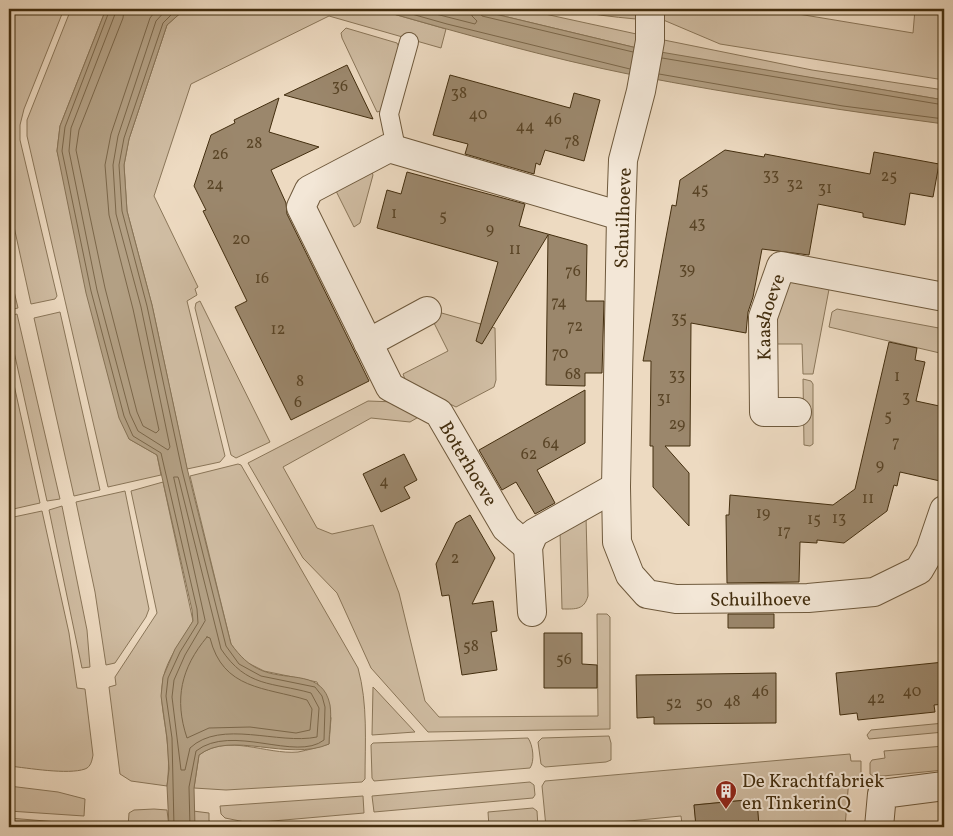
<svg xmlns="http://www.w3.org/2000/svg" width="953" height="836" font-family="Vollkorn,serif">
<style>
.green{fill:#d0bda3;stroke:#8a7659}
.water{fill:#b3a084;stroke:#867255}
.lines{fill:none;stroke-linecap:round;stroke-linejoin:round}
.shore{stroke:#7b674a;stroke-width:1}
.building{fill:#9b876c;stroke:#432e0f}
.service-casing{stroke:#6e593c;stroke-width:20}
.minor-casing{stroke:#6e593c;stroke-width:30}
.service{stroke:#f3e7d7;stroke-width:18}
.minor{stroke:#f3e7d7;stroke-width:28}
.labels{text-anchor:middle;stroke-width:4;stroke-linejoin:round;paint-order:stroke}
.number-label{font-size:16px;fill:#594426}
.street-label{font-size:19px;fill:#432e0f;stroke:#f3e7d7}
.poi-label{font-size:19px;fill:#432e0f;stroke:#f3e7d7;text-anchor:start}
</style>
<rect width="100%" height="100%" fill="#eddac1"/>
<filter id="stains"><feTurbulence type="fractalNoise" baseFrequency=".004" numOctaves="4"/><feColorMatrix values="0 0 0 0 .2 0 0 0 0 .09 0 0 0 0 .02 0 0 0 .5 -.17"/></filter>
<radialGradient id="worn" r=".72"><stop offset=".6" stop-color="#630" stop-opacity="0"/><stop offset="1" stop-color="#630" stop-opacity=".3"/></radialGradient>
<!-- green -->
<path class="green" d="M9 9H64L24 109 20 125V140L57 296 55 299 31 304 9 204Z
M71 9H106L60 126 57 151 129 439 157 455 161 475 108 487 27 136V120Z
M185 9H376L446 29 441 48 329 16 191 84 154 196 198 287 195 289 197 295 187 301 225 456 220 462 187 469 152 305 127 211 124 165 129 139 167 25Z
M474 9H522L641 35 637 48Z
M566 9H642L640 16 636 19C613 17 588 14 566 9Z
M660 9H768L913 33 915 9H944V80L720 44 661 19Z
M346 28 397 43 399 47 381 111 377 112 342 38 341 33Z
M659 39 812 70 944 90V100L656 52Z
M371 170 373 175 360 223 354 227 334 187Z
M9 270 18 308 9 310Z
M789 280 830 284 813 374H803L802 344H774V316Z
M200 301 270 442 236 458 231 455 195 308 196 303Z
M837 309 944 329V354L829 327 832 312Z
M60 312 100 490 74 496 34 318Z
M438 312 495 328 496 380 494 387 456 407 406 382 403 374 448 351 430 315Z
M17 314 60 499 47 501 9 329V316Z
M9 362 40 503 9 510Z
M803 379 811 381 813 384V444L810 446 804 445Z
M368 401 396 402 422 415 410 422 371 418 283 467 317 528 332 534 373 525 399 593 425 701 439 717 598 716 597 614H607L610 617V729L428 732 371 668 337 593 303 558 248 463Z
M238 464 241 465 358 668C368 704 365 742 365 779L362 782 226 790 194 788 199 755C228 733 266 755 298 752 308 750 319 747 329 744L331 718 317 682 264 671 242 660 231 644 190 476Z
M163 482 193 621C183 639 167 658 163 679 159 701 165 719 167 740 169 756 169 771 167 786L131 781 120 774 109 687 116 685 115 677 157 613 131 491Z
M125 491 149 609 146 617 115 663 106 665 95 592 76 502Z
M62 506 87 630 90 667 82 668 49 510Z
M42 511 69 633 77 688 85 689 93 755C92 760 91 767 85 769 68 775 28 768 9 766V518Z
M586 516 588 596C584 610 576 609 562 609L560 531Z
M373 687 375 689 415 732 372 735Z
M944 723V732L869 739 867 735 871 730Z
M609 736 611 743V760L606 762 545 767 541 764 538 742 542 738Z
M528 738C533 745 535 761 530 768L374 781 372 778 371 745 373 743Z
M944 746V770L883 776H873L870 774V763L872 760 885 758 884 751Z
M850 754 851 761H861V776L849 778 845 827H759L756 799 694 805 696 823 682 824 681 816 619 822 620 827H546L542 786 545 781Z
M530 782 534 785 535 795 533 798 374 812 372 796Z
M9 786 58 792 85 799 84 816 9 811Z
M363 796 364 813 250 823 225 818 221 814 220 806Z
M533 808 537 811 538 827H489L488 812Z
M154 809 167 810 169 827H128L129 813 134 810Z
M193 811 209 813V821L226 827H195Z
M9 818 94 825 96 827H9Z"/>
<!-- water -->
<path class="water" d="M106 9H185L167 25 129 139 124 165 127 211 152 305 187 468 231 644C240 656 248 665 263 671 289 681 323 670 330 705 332 718 329 732 329 744 288 762 231 730 199 755L194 788 195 827H169L167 786 169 769 167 738 161 696 163 677 175 649 193 621 192 610 157 455 129 439 119 418 86 293 57 151 60 126Z
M376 9H474L637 48 944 100V124C840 110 736 95 633 75 548 58 460 33 376 9Z"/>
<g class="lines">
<!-- shore -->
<path class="shore" d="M110 9 65 127 62 151 91 291 124 416 133 436 161 453 197 609 198 623 180 652 168 678 166 696 172 738 174 827
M117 9 71 128 69 151 97 290 130 414 138 431 168 450 170 447 141 307 116 214 113 165 118 136 156 21 167 9
M124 9 123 18 79 130 76 150 105 288 137 412 143 426 156 433 159 430 133 309 109 215 105 165 111 134 150 18 157 9
M177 9 163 23 124 138 119 165 122 211 147 306 182 470 226 646 239 664 261 676 315 687 322 696 325 707 324 740C296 762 232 723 196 751L189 787 190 827
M394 9 447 24 630 69
M416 9 475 24 477 21 472 16 471 9
M478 9 482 16 633 52
M662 58 944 105
M659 74 843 106 944 119
M174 477H178L179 480 221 649C247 688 272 682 311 693L319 708 317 737C278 745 221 719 190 748L185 770H181L172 697 174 680 185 655 205 621Z
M207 637 210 638C223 690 265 687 307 700L312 709 310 730 296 733 250 727 209 728 187 738C174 699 181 668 207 637Z"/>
</g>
<!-- building -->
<path class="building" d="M347 65 373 119 284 95 324 76Z
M450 75 570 108 574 93 600 100 584 161 545 150 540 165 536 163 534 174 465 154 468 144 433 135Z
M279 98 269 132 319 147 271 170 286 203 287 214 369 381 291 420 235 307 247 301 203 211 206 210 194 186 211 135 235 123 234 120Z
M725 150 764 157 765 154 870 174 874 152 939 164 933 197 910 193 905 225 863 217V213L818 204 809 255 762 249 753 297 748 312 746 333 691 323 690 446H665L689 473V526L653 487V446H650L651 361H643L672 205 676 206 680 180Z
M407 172 525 204 519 226 587 245 586 301H604L602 373H585V386L546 385 548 235 482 344 476 341 498 262 377 228 387 190 401 194Z
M889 342 917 348 915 360 925 362 916 401 944 407V464L940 481 900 472 897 486 894 485 887 511 844 543 817 540V543L800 542 799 582 727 583 726 515H729L730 495 833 505 855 489Z
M585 390V443L537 470 555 503 535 514 516 482 502 490 479 450Z
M404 454 417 480 404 487 410 498 381 512 363 474Z
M470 515 495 558 472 604 493 601 497 631 491 632 497 670 462 675 449 595 442 596 436 564 456 523Z
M728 614H774V628H728Z
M544 633H582V664L597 665V688H544Z
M944 662V704L934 705 935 712 858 720 857 713 840 715 836 673Z
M776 673V723L654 724V717L637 718 636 675Z
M757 799 759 827H696L694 805Z"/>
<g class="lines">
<!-- service casing -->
<g class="service-casing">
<path id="service" d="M389 148 395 143 389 114 409 42"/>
</g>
<!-- minor casing -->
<g class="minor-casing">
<g id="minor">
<path id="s1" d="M650 9V41L641 91 623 160 621 216 616 487 617 542 630 575 647 594 676 599 808 598 874 592 919 570 930 551 944 510"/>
<path d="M368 343 427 311"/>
<path id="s2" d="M797 412H764L763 317 781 266 944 297"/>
<path d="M528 547 506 528 439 413 390 387 301 207 309 190 389 148 621 216"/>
<path d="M532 612 528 547 534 533 616 487"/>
<path d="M879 827 882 794 944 786"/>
</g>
</g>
<!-- service -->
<use href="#service" class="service"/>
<!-- minor -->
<use href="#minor" class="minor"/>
</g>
<!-- icons -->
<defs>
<g id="building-pin" transform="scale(1.125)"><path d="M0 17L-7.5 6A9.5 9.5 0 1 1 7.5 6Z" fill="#8f2418" stroke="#f3e7d7"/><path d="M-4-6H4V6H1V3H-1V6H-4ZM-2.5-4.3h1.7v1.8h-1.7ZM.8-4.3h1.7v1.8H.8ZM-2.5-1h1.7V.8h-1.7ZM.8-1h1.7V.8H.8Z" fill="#fff"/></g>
</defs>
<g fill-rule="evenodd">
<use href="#building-pin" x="726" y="791"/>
</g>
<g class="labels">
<!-- number labels -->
<g class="number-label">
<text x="340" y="91">36</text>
<text x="459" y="98">38</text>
<text x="478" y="119">40</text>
<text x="553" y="124">46</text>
<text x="525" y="131">44</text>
<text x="572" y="146">78</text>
<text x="254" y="148">28</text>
<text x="220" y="159">26</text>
<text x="771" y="180">33</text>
<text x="889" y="181">25</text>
<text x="215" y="189">24</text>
<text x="795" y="189">32</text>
<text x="825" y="193">31</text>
<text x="700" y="194">45</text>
<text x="394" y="218">1</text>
<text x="443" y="221">5</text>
<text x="697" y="228">43</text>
<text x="490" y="234">9</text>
<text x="241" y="244">20</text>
<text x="515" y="254">11</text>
<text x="687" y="274">39</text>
<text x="573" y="276">76</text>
<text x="262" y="283">16</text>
<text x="559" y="307">74</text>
<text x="679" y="323">35</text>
<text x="575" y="331">72</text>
<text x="278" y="334">12</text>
<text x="560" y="358">70</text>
<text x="573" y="379">68</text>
<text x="677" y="380">33</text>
<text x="897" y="381">1</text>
<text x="300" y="386">8</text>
<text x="906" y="402">3</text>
<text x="664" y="403">31</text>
<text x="298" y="407">6</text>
<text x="888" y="421">5</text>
<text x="677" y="429">29</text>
<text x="896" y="447">7</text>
<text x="551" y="448">64</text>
<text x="529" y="459">62</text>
<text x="880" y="470">9</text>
<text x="384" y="486">4</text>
<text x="868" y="503">11</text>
<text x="763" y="518">19</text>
<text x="839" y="523">13</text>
<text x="814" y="524">15</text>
<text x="784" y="536">17</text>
<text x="455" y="563">2</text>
<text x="471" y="651">58</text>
<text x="564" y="664">56</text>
<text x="760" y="696">46</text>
<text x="912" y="696">40</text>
<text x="876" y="703">42</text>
<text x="732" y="706">48</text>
<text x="674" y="708">52</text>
<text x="704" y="708">50</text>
</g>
<!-- street labels -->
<g class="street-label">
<text transform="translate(622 218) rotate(-88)" y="7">Schuilhoeve</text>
<text dy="7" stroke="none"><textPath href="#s2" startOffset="129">Kaashoeve</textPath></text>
<text transform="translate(469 463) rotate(59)" y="7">Boterhoeve</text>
<text dy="7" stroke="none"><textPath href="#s1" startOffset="711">Schuilhoeve</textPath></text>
</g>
<!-- poi labels -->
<g class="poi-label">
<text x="742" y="787">De Krachtfabriek<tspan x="742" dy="22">en TinkerinQ</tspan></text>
</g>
</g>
<!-- margin -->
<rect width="953" height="836" fill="none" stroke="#eddac1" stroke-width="30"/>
<rect x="10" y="10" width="933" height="816" fill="none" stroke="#432e0f" stroke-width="2.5"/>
<rect x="15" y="15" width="923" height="806" fill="none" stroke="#432e0f"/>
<rect width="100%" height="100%" filter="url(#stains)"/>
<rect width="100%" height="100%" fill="url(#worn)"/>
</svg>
